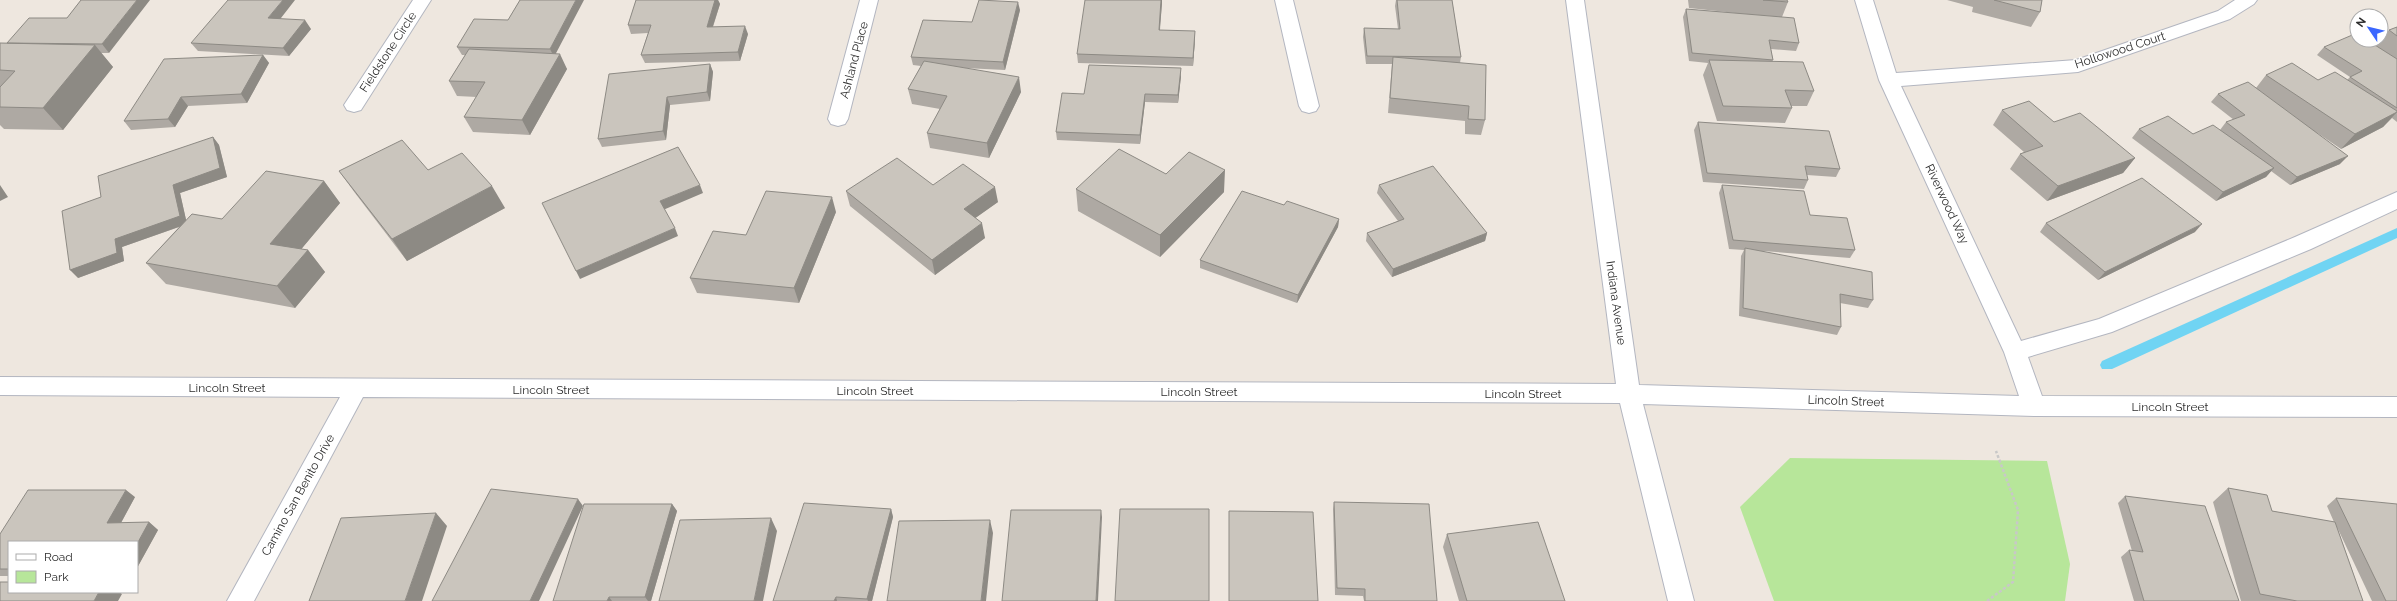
<svg xmlns="http://www.w3.org/2000/svg" width="2397" height="601" font-family="Raleway,sans-serif">
<style>
.green{fill:#b7e69a}
.lines{fill:none;stroke-linecap:round;stroke-linejoin:round}
.stream{fill:#70d4f3;fill-rule:evenodd}
.minor-casing{stroke:#b3b6c0;stroke-width:2}
.path{stroke:#c8c8c8;stroke-width:2.5;stroke-dasharray:3 2;stroke-linecap:butt}
.minor{fill:#fff;fill-rule:evenodd}
.wall{fill:#aea9a3}
.shaded-wall{fill:#8d8a84}
.building{fill:#cac5bd;stroke:#8d8a84}
.labels{text-anchor:middle;stroke-width:3;stroke-linejoin:round;paint-order:stroke}
.street-label{font-size:12px;fill:#2d2d2d;stroke:#fff}
</style>
<rect width="100%" height="100%" fill="#eee7df"/>
<!-- green -->
<path class="green" d="M1790 458 2047 461 2070 564 2065 601H1774L1740 507Z"/>
<g class="lines">
<!-- stream -->
<path class="stream" d="M2397 228V238L2112 369H2102L2100 365 2102 361Z"/>
<!-- minor casing -->
<g class="minor-casing">
<path id="minor" d="M413 0H431L361 110 354 112 347 110 344 105Z
M860 0H878L848 119 845 124 838 126 831 124 828 119Z
M1275 0H1293L1319 106 1316 111 1309 113 1302 111 1299 106Z
M1566 0H1584L1639 385 2019 396 2004 352 1879 80 1855 0H1873L1896 73 2076 60 2218 11 2235 0H2257L2254 4 2230 19 2078 72 1901 86 2021 341 2099 319 2295 237 2397 192V209L2311 249 2112 332 2028 357 2042 396 2397 397V417L2034 416 1643 404 1694 601H1668L1620 403 363 397 254 601H227L340 397 0 395V377L1616 384Z"/>
</g>
<!-- path -->
<path class="path" d="M1987 601 2013 582 2018 510 1996 451"/>
<!-- minor -->
<use href="#minor" class="minor"/>
</g>
<!-- wall -->
<path class="wall" d="M81 0 109 53H101L113 67 63 130 4 129 0 125V43H7L67 18Z
M520 0 556 54 567 69 530 135 473 132 464 117 477 97 457 96 449 81 465 55H462L457 47 508 20Z
M636 0H718L720 4 713 27 748 34 740 61 645 63 641 55 648 33 631 34 628 25Z
M1396 0H1452L1461 57 1460 63 1485 120 1481 135 1465 134V121L1388 113 1392 64H1366L1363 37 1364 28 1398 29 1395 6Z
M1688 0H1787L1788 2 1782 17 1799 43 1796 51 1771 49 1773 60 1772 61 1814 91 1807 106H1791L1792 108 1785 123 1717 121 1703 75 1708 63 1689 61 1683 17 1686 9 1736 13 1689 8Z
M1947 0H2042L2040 12 2031 27 1972 12 1973 7Z
M1162 3 1160 30 1195 39 1193 66 1078 63 1077 54Z
M1020 10 1005 70 964 68 1021 92 989 158 930 148 927 133 940 109 912 104 908 89 921 66 913 65 911 57 972 22Z
M280 19 311 29 289 56 198 51 191 43Z
M2397 27V122L2392 118 2383 127 2341 149 2316 132 2340 164 2290 185 2271 171 2266 177 2216 201 2132 138 2139 129 2193 134 2220 130 2226 122 2234 120 2211 102 2218 94 2256 88 2266 75 2318 80H2347L2350 77 2317 55 2324 47 2375 45 2380 40H2381V39L2389 30Z
M263 55 269 63 247 103 188 106 175 127 131 130 124 121Z
M710 64 713 72 710 101 670 105 666 140 602 147 598 139Z
M1181 76 1178 103 1145 102 1140 144 1057 140 1056 132Z
M2002 110 2054 122 2135 158 2123 173 2047 201 2010 169 2020 154 2024 152 1993 125Z
M1698 122 1840 169 1836 177 1807 175 1808 180 1804 189 1703 182 1694 130Z
M213 137 219 145 227 177 180 193 186 220 222 219 324 181 340 203 301 249 308 250 325 272 295 308 166 284 146 263 179 227 122 247 124 261 78 278 101 197Z
M339 171 505 208 407 261 355 193Z
M1166 174 1224 192 1160 257 1078 211 1076 189Z
M933 185 998 202 975 218 985 238 935 275 850 206 846 191Z
M1379 185 1487 233 1485 241 1392 277 1366 241 1367 233 1398 221 1377 193Z
M1722 185 1810 215 1855 250 1850 258 1763 251 1873 300 1868 308 1840 303 1841 327 1837 335 1739 316 1741 256 1744 250 1729 249 1719 193Z
M1284 205 1339 219 1338 227 1297 303 1200 268V260Z
M836 212 799 303 697 293 690 278 746 235Z
M2046 223 2195 232 2098 280 2040 232Z
M2228 488 2272 511 2334 522 2327 506 2336 498 2397 601H2372L2337 527 2363 601H2241L2213 502Z
M2125 496 2239 601H2134L2121 557 2129 550 2132 551 2118 503Z
M135 497 121 523 149 522 158 530 137 568V542H9V576H0V534Z
M1334 502 1437 601H1364L1363 596 1335 595 1333 509Z
M672 504 677 511 651 601H553Z
M891 509 893 517 872 601H773Z
M1447 534 1565 601H1459L1443 547Z"/>
<!-- shaded-wall -->
<path class="shaded-wall" d="M137 0H150L109 53 102 44Z
M283 0H295L274 27 268 18Z
M576 0H584L554 57 550 49Z
M715 0H718L720 4 710 35 707 27Z
M1161 0H1162V3L1159 38V30Z
M1018 2 1020 10 1005 70 1003 62Z
M305 20 311 29 289 56 283 48Z
M745 26 748 34 740 61 738 52Z
M1195 31V39L1193 66V58Z
M95 45 113 67 63 130 43 108Z
M560 54 567 69 530 135 522 120Z
M263 55 269 63 247 103 241 94Z
M710 64 713 72 710 101 707 92Z
M1181 68V76L1178 103V95Z
M1019 77 1021 92 989 158 987 143Z
M1145 94V102L1140 144V135Z
M181 97 188 106 175 127 168 119Z
M667 97 670 105 666 140 663 131Z
M2397 112 2383 127 2341 149 2355 134Z
M213 137 219 145 227 177 180 193 187 224 122 247 124 261 78 278 70 270 115 239Z
M2348 156 2340 164 2290 185 2297 177Z
M2135 158 2123 173 2047 201 2058 186Z
M2274 168 2266 177 2216 201 2223 192Z
M1225 170 1224 192 1160 257V235Z
M324 181 340 203 288 265 270 244Z
M0 185 8 197 0 201Z
M700 185 703 193 663 210 660 201Z
M492 186 505 208 407 261 392 239Z
M995 187 998 202 967 224 964 209Z
M832 197 836 212 799 303 794 288Z
M1339 219 1338 227 1297 303 1298 295Z
M982 223 985 238 935 275 932 260Z
M2202 224 2195 232 2098 280 2105 272Z
M675 228 678 236 580 279 576 271Z
M1487 233 1485 241 1392 277 1393 269Z
M308 250 325 272 295 308 277 286Z
M126 490 135 497 117 530 107 523Z
M578 499 583 506 539 601H530Z
M672 504 677 511 651 601H648L645 597Z
M891 509 893 517 872 601H868L867 599Z
M1101 510 1102 517 1098 601H1096Z
M436 513 447 526 422 601H405Z
M771 518 777 531 763 601H754Z
M990 520 993 533 986 601H981Z
M149 522 158 530 137 568V544Z
M99 592H119L122 594 118 601H94Z
M609 597 612 601H607Z
M836 597 837 601H834Z"/>
<!-- building -->
<path class="building" d="M81 0H137L102 44 7 43 29 18H67Z
M228 0H283L268 18 305 20 283 48 191 43Z
M520 0H576L550 49 457 47 474 19 508 20Z
M636 0H715L707 27 745 26 738 52 641 55 651 25H628Z
M979 0 1018 2 1003 62 911 57 923 20 972 22Z
M1085 0H1161L1159 30 1195 31 1193 58 1077 54Z
M1397 0H1452L1461 57 1367 56 1364 28 1400 29Z
M1763 0H1787L1788 2Z
M1994 0H2042L2040 12Z
M1686 9 1794 18 1799 43 1769 40 1773 60 1692 53Z
M2397 27V36L2389 30Z
M2357 33V40H2367L2397 59V108L2350 77 2362 71 2324 47Z
M0 43 95 45 43 108 0 107V87L15 71 0 70Z
M469 49 560 54 522 120 464 117 485 82 449 81Z
M263 55 241 94 181 97 168 119 124 121 164 59Z
M1393 57 1486 65 1485 120 1468 119 1469 106 1390 98Z
M1709 60 1803 62 1814 91 1785 90 1792 108 1723 106Z
M924 61 1019 77 987 143 927 133 947 96 908 89Z
M2292 63 2318 80 2335 72 2397 111V112L2355 134 2266 75Z
M710 64 707 92 667 97 663 131 598 139 609 74Z
M1089 65 1181 68 1178 95 1145 94 1140 135 1056 132 1062 93 1084 94Z
M2248 82 2348 156 2297 177 2226 122 2245 115 2218 94Z
M2029 101 2054 122 2080 113 2135 158 2058 186 2020 154 2043 146 2002 110Z
M2168 116 2193 134 2213 125 2274 168 2223 192 2139 129Z
M1698 122 1829 131 1840 169 1805 166 1808 180 1707 173Z
M213 137 220 168 173 185 180 216 115 239 117 253 70 270 62 211 101 197 98 176Z
M402 140 428 170 462 153 492 186 392 239 339 171Z
M678 147 700 185 660 201 675 228 576 271 542 203Z
M1119 149 1166 174 1189 152 1225 170 1160 235 1076 189Z
M897 158 933 185 963 164 995 187 964 209 982 223 932 260 846 191Z
M1433 166 1487 233 1393 269 1367 233 1404 219 1379 185Z
M266 171 324 181 270 244 308 250 277 286 146 263 192 214 222 219Z
M2142 178 2202 224 2105 272 2046 223Z
M1722 185 1804 191 1810 215 1847 218 1855 250 1733 240Z
M766 191 832 197 794 288 690 278 713 231 746 235Z
M1242 191 1284 205 1287 201 1339 219 1298 295 1200 260Z
M1745 248 1872 272 1873 300 1840 294 1841 327 1743 308Z
M2228 488 2267 495 2272 511 2335 522 2363 601H2297L2260 594Z
M491 489 578 499 530 601H432Z
M28 490H126L107 523 149 522 137 544V542H9V569H0V534Z
M2125 496 2205 506 2239 601H2144L2129 550 2143 552Z
M2336 498 2397 504V601H2386Z
M1334 502 1429 504 1437 601H1365V589L1337 588Z
M804 503 891 509 867 599 836 597 834 601H773Z
M584 504H672L645 597H609L607 601H553Z
M1120 509H1209V601H1115Z
M1011 510H1101L1096 601H1002Z
M1229 511 1313 512 1318 601H1229Z
M436 513 405 601H309L341 518Z
M771 518 754 601H659L680 520Z
M990 520 981 601H887L899 521Z
M1538 522 1565 601H1467L1447 534Z
M0 582H9V592H99L94 601H0Z"/>
<g class="labels">
<!-- street labels -->
<g class="street-label">
<text transform="translate(2120 50) rotate(-18)" y="4">Hollowood Court</text>
<text transform="translate(388 52) rotate(-57)" y="4">Fieldstone Circle</text>
<text transform="translate(854 60) rotate(-75)" y="4">Ashland Place</text>
<text transform="translate(1947 204) rotate(65)" y="4">Riverwood Way</text>
<text transform="translate(1616 303) rotate(82)" y="4">Indiana Avenue</text>
<text x="227" y="392">Lincoln Street</text>
<text x="551" y="394">Lincoln Street</text>
<text x="875" y="395">Lincoln Street</text>
<text x="1199" y="396">Lincoln Street</text>
<text x="1523" y="398">Lincoln Street</text>
<text transform="translate(1846 401) rotate(2)" y="4">Lincoln Street</text>
<text x="2170" y="411">Lincoln Street</text>
<text transform="translate(298 495) rotate(-61)" y="4">Camino San Benito Drive</text>
</g>
</g>
<!-- legend -->
<rect x="8" y="541" width="130" height="52" fill="#ffffff" stroke="#ababab"/>
<rect x="16" y="554" width="20" height="6" fill="#ffffff" stroke="#ababab"/>
<text x="44" y="561" font-size="12" fill="#2d2d2d">Road</text>
<rect x="16" y="571" width="20" height="12" fill="#b7e69a" stroke="#ababab"/>
<text x="44" y="581" font-size="12" fill="#2d2d2d">Park</text>
<!-- north arrow -->
<g transform="translate(2369 28) rotate(305)"><circle r="19" fill="#ffffff" stroke="#ababab"/>
<path d="M0-3L7 15L0 10L-7 15Z" fill="#3b67ff"/>
<text y="-6" font-size="11" font-weight="bold" text-anchor="middle" fill="#2d2d2d">N</text>
</g>
</svg>
